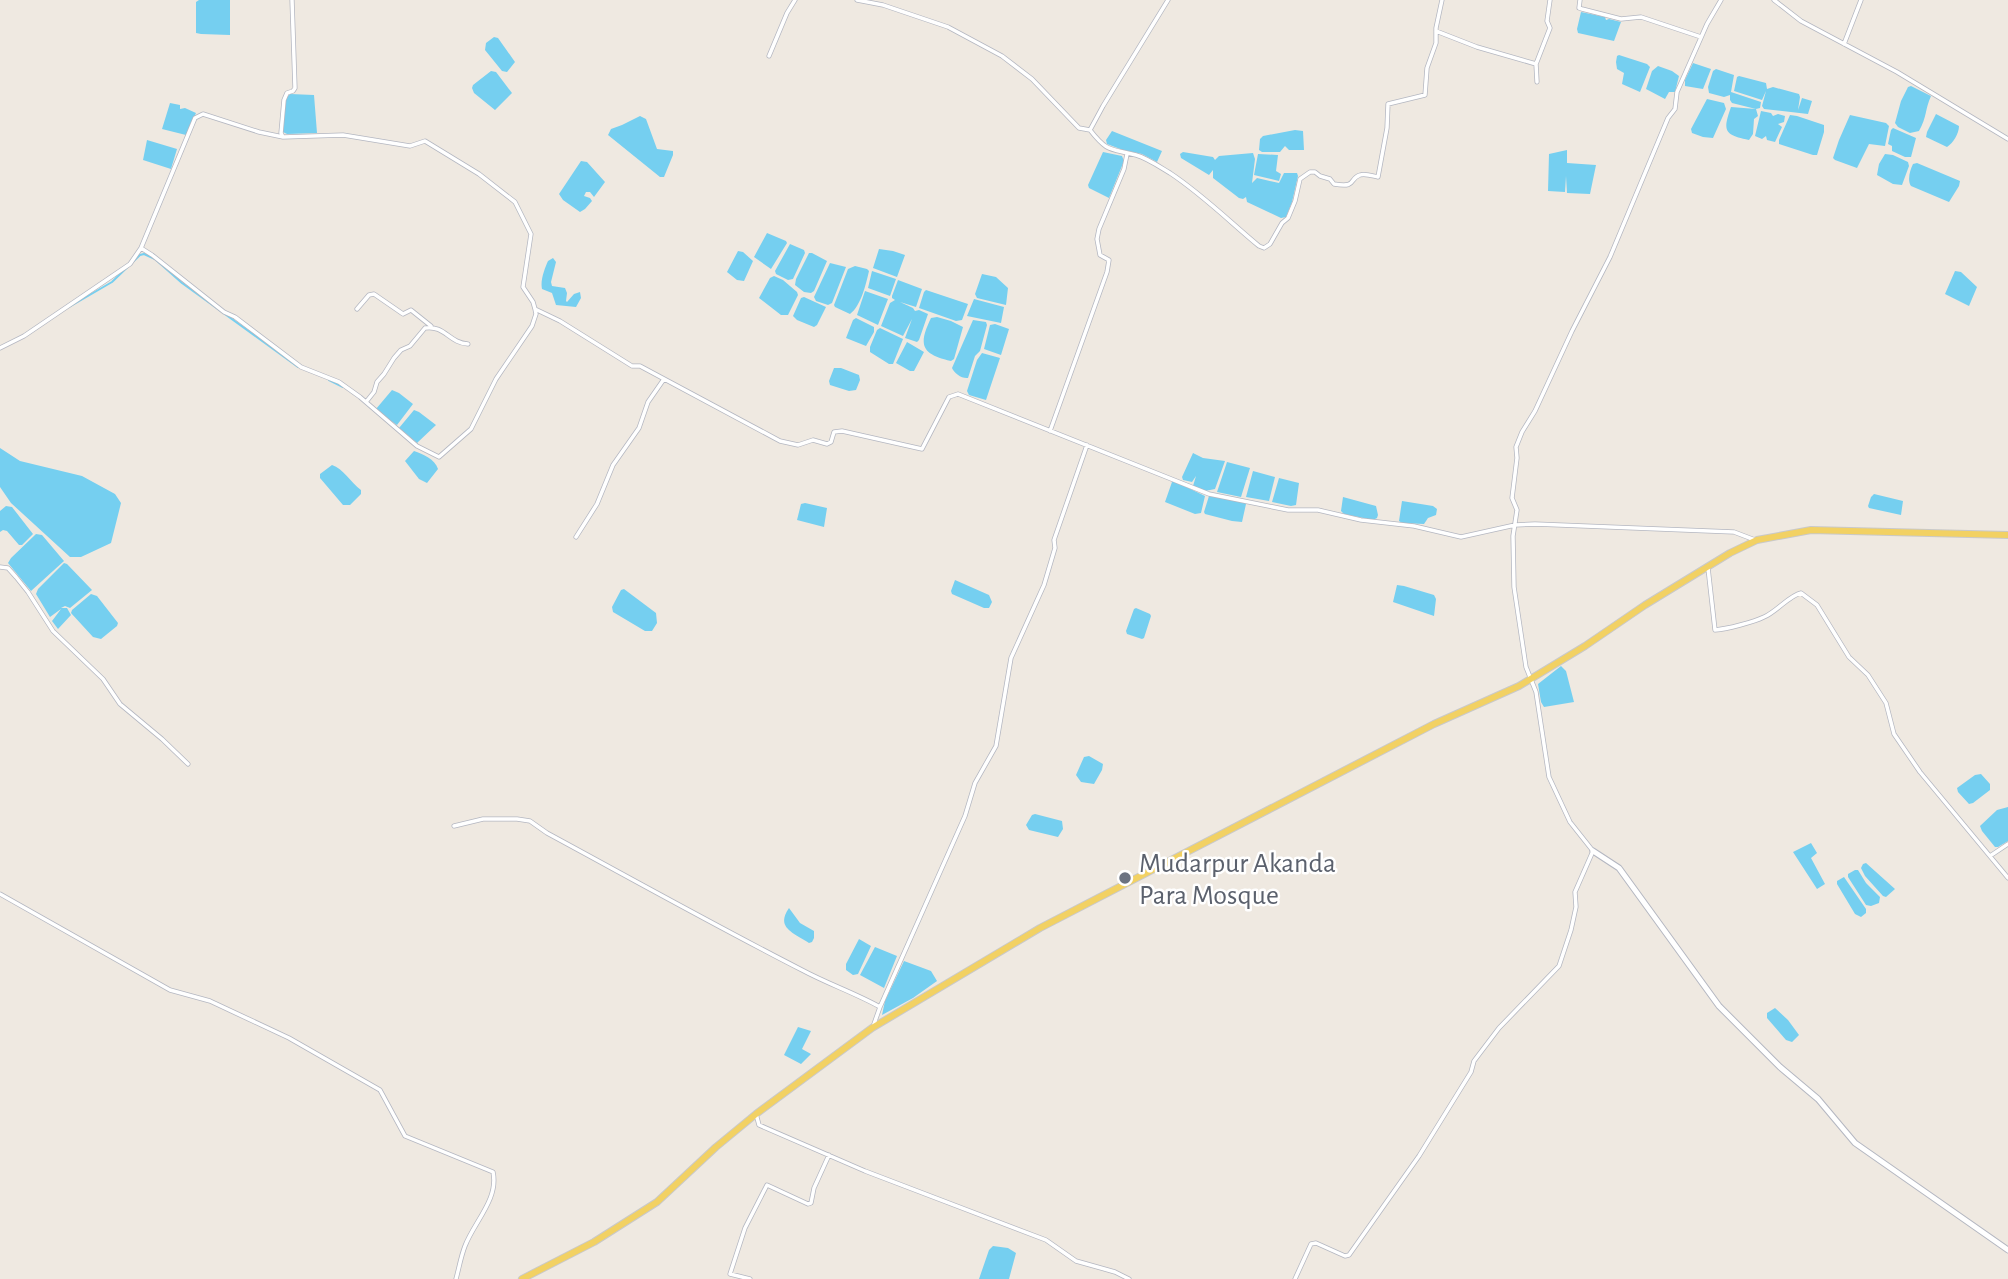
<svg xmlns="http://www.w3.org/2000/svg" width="2008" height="1279" font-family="'Alegreya Sans',sans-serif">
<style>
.water{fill:#75cff0}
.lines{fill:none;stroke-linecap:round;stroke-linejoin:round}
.stream{stroke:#75cff0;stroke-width:2}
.street-casing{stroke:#b4b7c1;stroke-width:5}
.secondary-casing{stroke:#b4b7c1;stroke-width:7}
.primary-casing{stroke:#c9c9c9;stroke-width:8}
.street{stroke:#fff;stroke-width:3.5}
.secondary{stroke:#fff;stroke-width:5}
.primary{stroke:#f2d163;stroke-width:6}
.worship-dot{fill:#6b7280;stroke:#fff;stroke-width:2.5}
.labels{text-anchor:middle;stroke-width:5;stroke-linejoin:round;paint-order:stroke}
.worship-label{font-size:28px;fill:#5b616d;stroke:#fff;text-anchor:start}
</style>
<rect width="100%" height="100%" fill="#efe9e1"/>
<!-- water -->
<path class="water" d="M199 0H230V35L201 34 196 33V2Z
M1581 12 1605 17 1606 20 1609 19 1621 22 1614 41 1578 33 1577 29Z
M494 37 498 38 515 62 507 72 502 71 485 50 486 43Z
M1619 55 1647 64 1650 67 1640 92 1622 84 1624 73 1617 69 1616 62 1617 56Z
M1693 63 1711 69 1703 89 1685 86V80Z
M1658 66 1672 71 1679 76 1675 92H1669L1665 99 1646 89 1652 71Z
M1716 69 1734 75 1731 92 1761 102 1760 108 1756 109 1758 116 1754 119 1753 134 1749 140C1723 135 1723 130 1731 107L1756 109 1732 103 1730 100V95L1724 97 1709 93 1708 87 1713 71Z
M491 71 496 72 512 93 495 110 474 93 472 88 473 85Z
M1739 76 1766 83 1767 89 1773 87 1799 94 1800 97 1798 110 1802 98 1812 101 1808 114 1764 109 1762 106 1766 91 1762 100 1734 91 1737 77Z
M1911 86 1931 96C1925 109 1927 117 1919 131L1910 133 1898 127 1895 123 1901 101 1908 87Z
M290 94 314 95 317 133 287 134 283 132 286 98Z
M1707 99 1724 103 1726 109 1713 138 1703 137 1692 133 1691 129Z
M170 103 180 105V109L185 108 196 113 186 135 162 129Z
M1761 111 1771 113 1773 116 1778 114 1785 116 1784 122 1778 124 1782 127 1775 142 1767 140 1766 136 1762 139 1755 136Z
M1936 114 1959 126C1959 134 1953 143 1947 147L1926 137 1927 132Z
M1790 115 1797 116 1824 125V132L1817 155H1813L1779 144V140Z
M1850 115 1886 123 1889 126 1885 146 1869 144 1857 168 1835 160 1833 158 1839 140Z
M640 116 646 119 657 149 673 151V155L664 177H660L608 135 611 129 622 125Z
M1893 128 1916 138 1911 157H1905L1892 151V146L1888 144 1891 130Z
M1295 130 1303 131 1304 150H1289L1285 146 1280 152H1262L1259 150 1260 139 1263 136Z
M1112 131 1162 151 1157 162 1142 154 1123 150 1107 144 1106 140Z
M147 140 177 149 171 169 143 160Z
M1567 150V163L1596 165 1590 194 1567 193 1566 176 1565 192 1548 191 1549 154Z
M1103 152 1122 156 1124 161 1109 198 1089 188 1088 185Z
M1183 152 1213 157 1215 160 1219 156 1253 153 1255 159 1252 183 1257 178 1279 183 1284 173H1297L1298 176 1292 202 1286 217 1281 218 1247 202 1246 197 1243 199 1239 198 1213 178V170L1209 175 1181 158 1180 154Z
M1258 154 1278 155 1276 171 1281 174 1279 181 1254 175Z
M1885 154 1893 155 1908 162 1909 166 1902 185 1893 184 1877 175 1879 164Z
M581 161 587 162 605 182 594 197 590 192H586L584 196 590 198 592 201 585 209 580 212 563 200 559 194Z
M1917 163 1960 181 1959 186 1949 202 1911 186C1907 180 1910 170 1913 164Z
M767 233 786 241 787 243 771 269 754 257Z
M790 244 804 250 805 253 793 279 788 280 776 274 775 271Z
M879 249 893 251 905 255 897 277 873 268Z
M738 251 743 252 753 261 744 281 737 280 727 272Z
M809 253H812L827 261 814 291 811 293 804 292 795 285 796 279Z
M553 258 556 262 551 282 552 286 565 288 567 293 566 301 567 302 574 294 580 292 581 298 576 307 556 305 552 293 542 289C540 280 545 268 548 261Z
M830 263 846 267 832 303 828 305 816 301 814 297Z
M855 266 867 269 869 271C866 284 861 306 850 314L835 307 834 305 848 269Z
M872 271 896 279 890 296 868 288Z
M1955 271 1961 272 1977 287 1969 306 1945 294Z
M982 274 996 277 1008 288 1006 305 977 298 975 294Z
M774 276 783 280 797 292 798 295 788 315H781L759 298 770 278Z
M898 280 922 289 916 307 900 302 913 308 915 311 919 310 928 314 919 340 917 342 905 338 912 319 903 336 881 326 890 303 895 300 892 298V296Z
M926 290 968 304 962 320 956 321 919 308 924 292Z
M865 291 888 299 878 325 857 315Z
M804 297 826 307 817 325 814 327 797 320 793 316 801 298Z
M974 299 1004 307 1001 323 967 316Z
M937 317 951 321 963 327 954 359 951 361C921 354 918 345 931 318Z
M856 318 874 327V332L866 346 846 338 853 320Z
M973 320 986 322 987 325 980 351 975 356 968 378C962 379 954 373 952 368Z
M995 324 1009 329 1001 355 984 349 990 325Z
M880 328 903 339 893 364H889L870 352V347L877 330Z
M907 342 924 352 914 371H910L896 363Z
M982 353 1000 358 986 400 969 395 967 391 977 360Z
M834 368H841L859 375 860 380 856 390 849 391 830 385 829 381Z
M392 390 399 393 413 404 397 425 378 412 376 409Z
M414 410 419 412 436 425 417 443 399 428Z
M0 448 20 461 82 476 115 494 121 503 111 543 81 557H70L11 503 0 487Z
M414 451C423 454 435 459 438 469L427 483 419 479 405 461Z
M1193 453 1203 458 1225 461 1215 489 1205 491 1193 486 1196 476 1192 482 1183 480 1182 477Z
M1227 462 1250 468 1241 497 1217 492Z
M332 465C343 468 351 483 361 490V494L350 505H343L320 478V474Z
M1253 471 1275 477 1269 501 1246 497Z
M1279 478 1299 483 1296 505 1291 506 1272 502Z
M1172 482H1176L1205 496 1201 513 1195 514 1165 502Z
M1874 494 1903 501 1901 515 1869 508 1868 506 1871 497Z
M1209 496 1245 502 1246 504 1242 522 1232 521 1205 514 1204 512Z
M1343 497 1376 506 1378 515 1377 518 1373 520 1344 514 1341 511Z
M1402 501 1433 506 1437 509 1436 515 1428 518 1424 524 1402 523 1399 521Z
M805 503 827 508 824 527 797 520 801 504Z
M6 506 12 507 33 534 22 545H19L7 531 3 530 0 532V511Z
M36 534 42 535 64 561 31 591 8 563 11 558Z
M64 563 67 564 92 590 70 608 65 606 61 608H67L71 615 58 629 52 621 61 609 50 617 36 594 38 589Z
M955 580 989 595 992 602 989 608H984L952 594 951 591Z
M1397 585 1404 586 1434 595 1436 599 1434 616 1393 602Z
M624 589 656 613 657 623 652 631H645L613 612 612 607 621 590Z
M91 594 97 596 118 623 117 626 101 639 93 637 71 613 72 610Z
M1136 608 1150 614 1151 616 1144 638 1142 639 1127 634 1126 631 1134 609Z
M1561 666 1566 671 1574 702 1544 707 1541 702 1538 684Z
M1089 756 1103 764 1102 770 1094 784 1081 782 1076 775 1084 757Z
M1981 774 1990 784V790L1973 803 1969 804 1958 792 1957 788 1975 775Z
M2008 807V841L1998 847H1995L1982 831 1980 826 1997 810Z
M1035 814 1062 821 1063 829 1058 837 1029 830 1026 825 1032 815Z
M1811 843 1817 853 1811 858 1825 884 1817 889 1793 852Z
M1866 863 1895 889 1886 897 1883 896 1865 876 1861 868 1863 864Z
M1855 870H1858L1866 883 1880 897 1879 903 1871 906 1866 905 1848 877V874Z
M1844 877 1866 909V913L1861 917 1855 914 1837 884V881Z
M789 908 800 923 814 931V938L812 942 809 943C794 933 775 928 789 908Z
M859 939 871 946 858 974 853 975 846 970V964Z
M875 947 897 956 884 988 860 975Z
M904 961 931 971 937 981 913 998 882 1015 885 1001Z
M1775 1008 1788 1020 1799 1035 1792 1042 1786 1040 1767 1018V1013Z
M798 1027 811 1031 802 1049 811 1054 801 1064 784 1055Z
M993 1246 1008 1248 1016 1253 1009 1279H979L989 1250Z"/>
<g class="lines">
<!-- stream -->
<path class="stream" d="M69 307 112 282 140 255 144 254 155 259 182 283 298 367
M329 380 343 387"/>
<!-- street casing -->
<g class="street-casing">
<path id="street" d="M292 0 295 88 293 91 287 93 284 100 281 133 283 137 343 135 410 146 425 141 479 174 515 202 531 234 523 287 533 302 535 309 560 321 632 366H640L780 441 798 445 813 440 827 444 831 442 834 432 842 431 922 449 949 397 958 394 1209 494 1288 510H1318L1361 520 1414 526 1461 537 1515 525 1535 524 1734 532 1755 540
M857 0 883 5 948 27 1002 56 1032 79 1079 128 1090 130C1108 153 1110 148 1136 155 1147 158 1160 167 1170 173 1202 194 1230 222 1259 246L1264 248 1270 244 1282 223 1288 218 1295 201 1300 179 1310 172H1315L1320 176 1330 179 1334 184C1358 188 1348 179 1360 175 1365 173 1373 176 1378 177L1387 128 1388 104 1425 95 1427 68 1436 43V28L1442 0
M1580 0 1579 8 1582 9 1621 19 1641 17 1701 37
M1774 0 1801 21 1897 72 2008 139
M1436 31 1477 47 1536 64
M1844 44 1861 0
M769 56 787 13 795 0
M1537 82 1536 64 1550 28 1547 21 1550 0
M1090 130 1103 106 1168 0
M141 248 152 255 224 312 235 317 301 367 339 382 360 397 417 446 439 457 471 429 496 379 532 326 536 314 535 309
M357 309 369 295 374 294 403 314 411 310 431 326
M0 348 24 336 130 264 141 248 195 118 203 114 259 132 283 137
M366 402 374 392 377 382 384 374 394 358 401 350 410 346 425 328C445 325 449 343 468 344
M1050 431 1107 272 1109 260 1100 255 1097 239 1099 229 1124 169 1127 154
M576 537 597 504 613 465 639 428 648 402 664 379
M0 567 8 568 16 577 28 592 53 631 103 679 120 704 162 739 188 764
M1708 568 1715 630C1727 629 1754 622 1764 617 1776 612 1790 595 1801 593L1817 605 1849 657 1868 675 1886 703 1894 734 1920 772 2008 878
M454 826 483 819H517L530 821 547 833C632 879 716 926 802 970 828 984 855 993 880 1007
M1990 856 2008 844
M0 894 170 990 210 1001 289 1038 380 1090 405 1136 493 1172C499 1199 474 1222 465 1246 461 1256 459 1268 456 1279
M874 1024 880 1007 965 816 975 783 996 746 1011 658 1044 585 1055 548 1054 540 1087 445
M756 1114 759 1125 865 1171 1046 1240 1076 1261 1115 1272 1129 1279
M750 1279 730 1274 745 1228 767 1185 808 1204 811 1203 814 1188 829 1155
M1295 1279 1311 1244 1316 1243 1345 1256 1349 1255 1419 1156 1471 1072 1474 1061 1499 1028 1559 966 1571 930 1576 907 1575 892 1593 851 1570 822 1549 777 1536 692 1526 667 1514 587 1513 536 1517 510 1512 498 1517 458 1516 447 1522 432 1535 411 1572 331 1610 257 1668 118 1675 109 1677 92 1707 24 1721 0"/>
</g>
<!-- secondary casing -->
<g class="secondary-casing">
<path id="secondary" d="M1593 851 1619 868 1719 1006 1780 1067 1818 1099 1855 1143 2008 1250"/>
</g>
<!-- primary casing -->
<g class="primary-casing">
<path id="primary" d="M522 1279 594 1242 657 1202 716 1147 756 1114 872 1028 1040 928 1434 724 1519 686 1585 646 1645 605 1730 553 1757 540 1811 530 2008 535"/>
</g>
<!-- street -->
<use href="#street" class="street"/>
<!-- secondary -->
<use href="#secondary" class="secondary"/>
<!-- primary -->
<use href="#primary" class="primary"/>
</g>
<!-- markers -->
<circle class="worship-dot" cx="1125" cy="878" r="7"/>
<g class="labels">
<!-- worship labels -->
<g class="worship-label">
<text x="1139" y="872">Mudarpur Akanda<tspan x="1139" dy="32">Para Mosque</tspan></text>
</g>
</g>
</svg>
